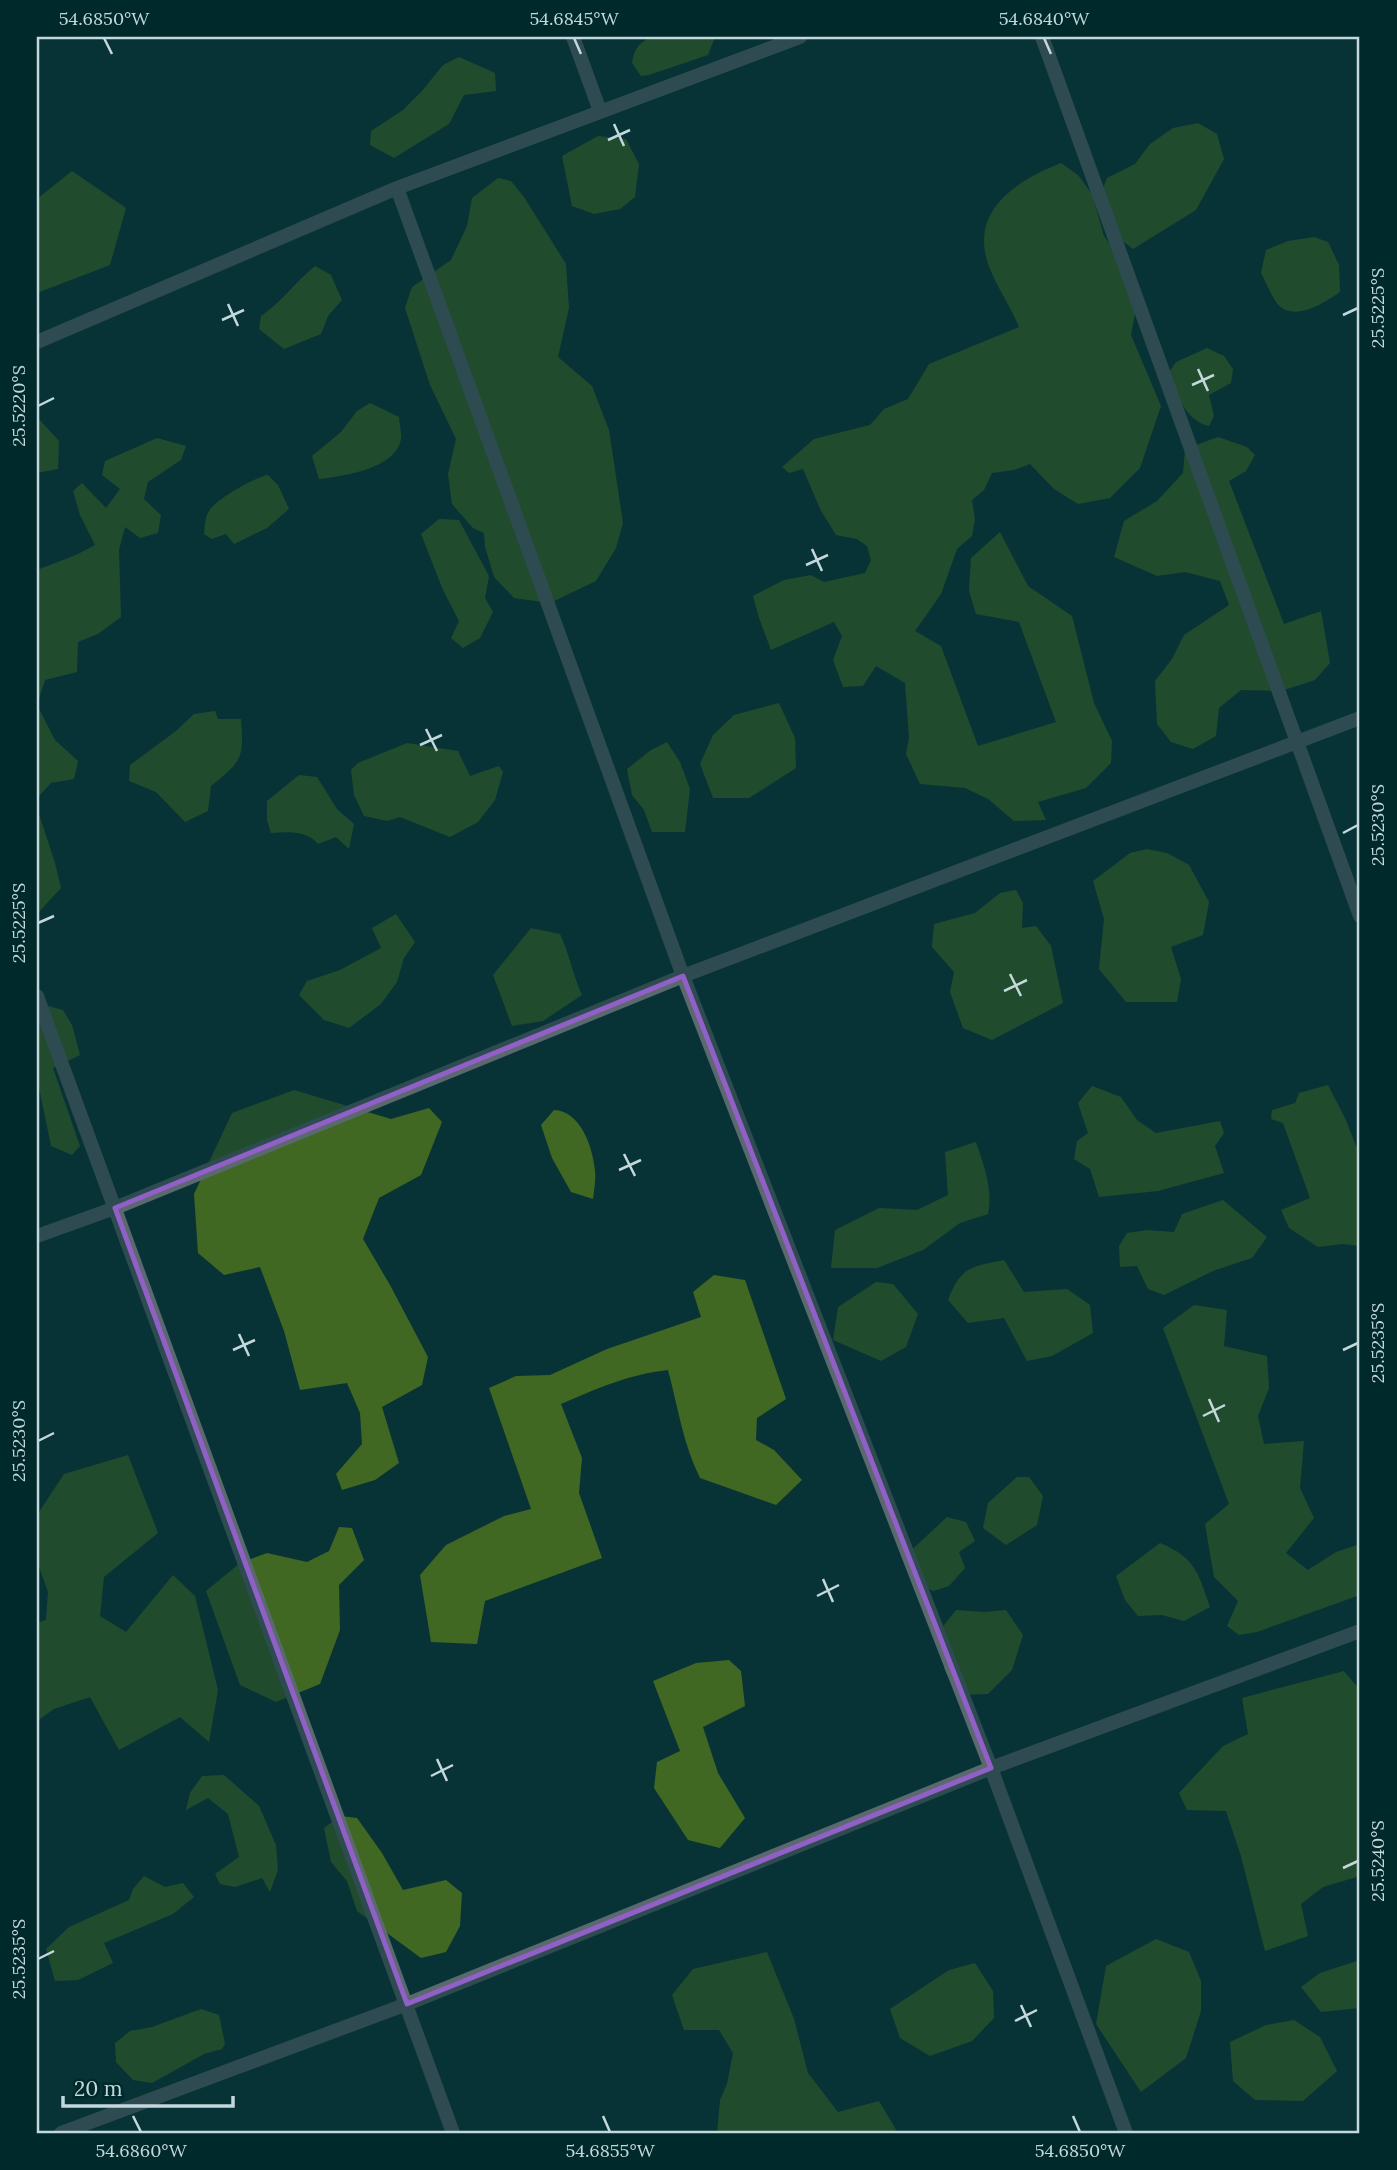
<svg xmlns="http://www.w3.org/2000/svg" width="1397" height="2170" font-family="Lora,serif">
<style>
.forest{fill:#406823}
.lines{fill:none;stroke-linecap:round;stroke-linejoin:round}
.minor{stroke:#5c6870;stroke-width:14}
.marked{fill:none;stroke:#9160c7;stroke-width:5;stroke-linejoin:round}
.ticks{fill:none;stroke:#c3d8da;stroke-width:2.5}
.neatline{fill:none;stroke:#c3d8da;stroke-width:2.5}
.ticks-label{font-size:18px;text-anchor:middle;fill:#c3d8da}
</style>
<rect width="100%" height="100%" fill="#083336"/>
<!-- forest -->
<path class="forest" d="M652 37H715L708 55 649 75 641 76 632 63C635 48 638 43 652 37Z
M459 57 495 73 496 91 464 95 449 124 394 158 370 145 371 131 403 110 422 91 443 65Z
M1198 123 1217 134 1224 159 1196 210 1133 249 1111 232 1100 196 1107 178 1135 164 1150 144 1173 128Z
M598 136 626 139 639 164 635 197 620 209 594 214 572 206 562 156Z
M1061 163 1078 175 1092 194 1104 236 1140 287 1131 335 1161 406 1140 468 1110 498 1078 504 1054 489 1030 464 1014 470 992 473 984 490 972 500 975 520 972 536 957 549 941 594 915 631 941 646 978 746 1056 722 1019 622 976 614 969 591 971 558 1000 532 1028 586 1072 616 1094 703 1112 741 1111 763 1086 788 1038 802 1046 820 1014 821 988 799 965 788 920 784 906 754 909 738 905 683 876 666 863 686 843 687 833 660 842 636 834 622 771 650 759 618 753 596 784 580 811 575 824 582 865 573 871 560 867 546 857 539 836 535 821 511 803 469 789 473 782 467 814 439 870 425 884 409 908 399 929 364 1019 327C1011 307 998 289 990 269 967 212 1015 181 1061 163Z
M72 171 126 208 110 265 37 293V199Z
M498 178 511 181 524 197 566 264 569 308 558 357 592 386 609 430 623 523 616 548 596 581 550 603 514 598 494 577 485 547 484 533 473 528 452 504 448 474 456 439 430 385 405 308 412 287 451 260 467 226 472 198Z
M1314 237 1328 242 1339 265 1340 292C1324 303 1292 324 1276 302 1270 293 1266 282 1261 273L1266 250 1288 241Z
M315 266 331 275 342 300 328 316 321 334 284 349 259 329 261 316C282 302 295 282 315 266Z
M1207 348 1224 356 1233 369 1231 383 1209 395 1214 416 1209 426C1185 421 1175 392 1170 371L1176 362Z
M370 403 399 417C399 424 402 433 401 439 396 469 343 476 319 479L312 456 341 432 357 411Z
M37 417 59 441 58 469 37 473Z
M1218 437 1247 447 1255 455 1246 471 1229 481 1284 624 1321 611 1330 663 1315 680 1281 691 1241 690 1219 708 1216 736 1193 749 1171 742 1157 724 1155 681 1172 659 1184 635 1229 605 1220 581 1185 572 1157 576 1114 557 1124 521 1157 501 1183 473 1185 449Z
M157 438 186 446 181 460 148 482 144 499 161 515 158 533 140 538 125 527 119 550 121 617 98 634 78 642 77 672 45 680 37 705 55 740 78 761 74 779 51 783 37 798V570L76 555 95 545 80 515 73 491 82 483 106 508 120 489 102 475 105 461Z
M268 475 278 485 289 509 267 528 234 544 226 534 212 539 204 534C205 527 205 516 209 511 215 500 255 477 268 475Z
M439 519 459 520 489 576 485 598 493 612 480 638 463 648 451 638 459 621 443 590 421 534Z
M779 703 795 738 796 768 749 798H713L700 764 713 735 734 715Z
M215 711 218 719H241C244 759 242 761 211 786L208 811 185 822 156 792 129 781 130 765 176 731 194 714Z
M667 742 680 762 690 789 685 832H652L644 810 632 795 627 769 651 750Z
M407 743 458 751 470 776 499 766 503 772 495 800 478 822 450 837 400 817 387 821 364 816 354 795 351 770 358 763Z
M299 775 317 777 337 809 354 824 349 849 336 837 318 844C307 830 287 832 271 833L267 820V801Z
M37 808 55 863 61 888 37 914Z
M1147 849 1167 853 1189 865 1209 902 1203 935 1171 947 1181 979 1177 1002H1126L1099 969 1104 919 1093 881 1130 853Z
M1016 890 1023 903 1022 928 1036 926 1051 946 1063 1003 992 1040 963 1028 950 992 954 972 932 947 934 924 975 913 1000 893Z
M396 914 415 942 404 958 397 982 381 1004 349 1028 324 1020 299 995 307 981 340 970 381 948 372 928Z
M531 928 560 934C569 953 573 975 582 995L543 1021 512 1026 493 975Z
M37 1003 63 1010 72 1025 80 1055 53 1068 80 1146 72 1155 51 1146 37 1078Z
M1328 1085 1345 1118 1360 1156V1246L1343 1244 1318 1247 1289 1228 1281 1210 1310 1198 1283 1123 1271 1119 1272 1110 1295 1103 1299 1093Z
M1092 1086 1121 1097 1137 1120 1156 1133 1220 1121 1224 1133 1215 1146 1224 1173 1158 1191 1099 1197 1090 1169 1074 1159 1077 1141 1088 1133 1078 1103Z
M294 1090 391 1119 429 1108 442 1122 421 1175 379 1198 363 1239 390 1285 428 1357 422 1385 382 1407 399 1463 375 1480 342 1490 336 1474 362 1444 360 1413 347 1383 300 1390 284 1331 260 1267 224 1275 198 1253 194 1194 232 1113Z
M554 1110C581 1111 593 1148 595 1171 596 1180 594 1190 593 1199L571 1192 552 1158 541 1125Z
M976 1142C984 1166 993 1189 988 1214L960 1223 923 1250 877 1268H831L835 1230 879 1208 917 1210 948 1195 945 1152Z
M1223 1200 1267 1237 1252 1258 1213 1271 1164 1295 1148 1289 1137 1266 1120 1267 1119 1246 1127 1233 1147 1230 1174 1232 1182 1214Z
M1004 1260 1024 1292 1067 1289 1090 1305 1093 1333 1052 1356 1027 1361 1004 1318 968 1323 948 1300C961 1266 971 1267 1004 1260Z
M714 1275 745 1280 786 1399 757 1418 756 1440 774 1450 802 1480 776 1505 700 1478C683 1444 678 1407 668 1370 629 1374 596 1389 561 1404L582 1458 579 1493 602 1558 485 1601 477 1644 431 1642 420 1575 446 1545 504 1516 531 1509 489 1388 516 1376 550 1375 607 1349 701 1317 693 1292Z
M876 1282 893 1284 918 1314 906 1347 881 1361 833 1340 838 1307Z
M1194 1305 1227 1310 1224 1346 1267 1356 1269 1388 1258 1416 1264 1444 1304 1441 1300 1488 1314 1518 1286 1553 1308 1570 1336 1552 1360 1544V1595L1257 1632 1239 1635 1227 1626 1238 1601 1214 1577 1205 1524 1229 1504 1163 1328Z
M128 1455 158 1533 104 1577 100 1616 126 1632 173 1575 195 1596 218 1690 209 1742 180 1717 119 1750 90 1697 54 1709 37 1721V1623L46 1620 48 1592 37 1561V1515L64 1474Z
M1017 1477H1029L1043 1496 1037 1525 1006 1545 983 1528 988 1503Z
M947 1517 966 1522 975 1541 959 1552 965 1568 949 1586 933 1591 913 1581 903 1558Z
M339 1527 352 1528 364 1560 339 1585 340 1630 320 1684 276 1702 240 1685 206 1591 240 1563 267 1553 307 1562 329 1551Z
M1160 1543C1196 1558 1198 1573 1210 1607L1184 1621 1162 1615 1138 1616 1125 1600 1116 1576Z
M956 1610 984 1612 1006 1610 1023 1635 1012 1670 988 1694 957 1695 945 1670 937 1634Z
M729 1660 741 1671 745 1706 703 1727 718 1773 745 1818 720 1848 688 1840 654 1788 657 1762 680 1751 653 1681 696 1663Z
M1344 1671 1360 1690V1784L1358 1786 1360 1796V1876L1323 1887 1301 1904 1308 1936 1265 1951 1241 1856 1226 1811 1187 1810 1179 1793 1223 1746 1248 1734 1242 1698Z
M224 1775 259 1806 276 1845 278 1870 270 1892 262 1878 235 1887 220 1884 215 1874 239 1857 228 1814 208 1798 186 1810 190 1793 202 1776Z
M340 1816 357 1818 382 1853 403 1890 446 1880 462 1893 460 1926 446 1952 421 1958 357 1911 347 1881 331 1862 324 1828Z
M144 1876 165 1887 183 1883 194 1897 173 1914 104 1943 113 1963 78 1980 55 1981 46 1949 69 1927 129 1900 133 1889Z
M1156 1939 1189 1952 1201 1981V2011L1186 2058 1141 2092 1096 2024 1106 1966Z
M767 1952 794 2019 808 2073 838 2112 879 2101 898 2133H717L720 2100 727 2084 733 2053 719 2030H684L672 1995 693 1969Z
M1360 1960V2008L1321 2012 1301 1987 1320 1973Z
M975 1963 993 1991 994 2018 972 2041 930 2056 900 2038 890 2009 949 1970Z
M201 2009 219 2015 225 2044 222 2049 204 2054 152 2083 133 2080 116 2062 115 2043 130 2031 152 2027Z
M1294 2020 1320 2037 1337 2071 1303 2101 1255 2100 1233 2081 1230 2042 1266 2025Z"/>
<g class="lines">
<!-- minor -->
<path class="minor" d="M573 37 600 111
M1042 37 1360 916
M397 188 683 976 991 1768 1126 2133
M37 342 397 188 800 37
M37 996 453 2133
M37 1236 115 1208 683 976 1360 718
M61 2133 407 2004 991 1768 1360 1631"/>
</g>
<!-- marked area -->
<path d="M0 0H1397V2170H0ZM683 976 991 1768 407 2004 115 1208Z" fill="#083336" fill-opacity=".55" fill-rule="evenodd"/>
<path class="marked" d="M683 976 991 1768 407 2004 115 1208Z"/>
<!-- ticks -->
<path class="ticks" d="M104 38 112 54M574 38 581 54M1044 38 1051 54M614 124 624 146M608 140 630 130M228 304 238 326M1343 315 1358 308M222 320 244 310M1198 369 1208 391M1192 385 1214 375M38 406 54 398M812 549 822 571M806 565 828 555M426 729 437 751M420 745 442 735M1343 833 1358 825M38 923 54 916M1010 974 1021 996M1004 991 1027 980M624 1154 635 1176M619 1170 641 1160M239 1334 249 1356M233 1350 255 1340M1343 1350 1358 1343M1209 1399 1219 1422M1203 1416 1225 1405M38 1441 54 1433M823 1579 833 1602M817 1596 839 1585M437 1759 447 1781M431 1776 453 1765M1343 1868 1358 1861M38 1959 54 1951M1021 2005 1031 2027M1015 2021 1037 2010M133 2116 141 2132M603 2116 610 2132M1073 2116 1080 2132"/>
<!-- border -->
<rect width="1397" height="2170" fill="none" stroke="#00292c" stroke-width="77"/>
<!-- scale -->
<path d="M63 2096v10h170v-10" fill="none" stroke="#c3d8da" stroke-width="3.5"/>
<text x="74" y="2096" font-size="21" fill="#c3d8da" stroke="#00292c" stroke-width="5" paint-order="stroke">20 m</text>
<rect x="38" y="38" width="1320" height="2094" class="neatline"/>
<g class="ticks-label">
<text x="104" y="25">54.6850°W</text>
<text x="574" y="25">54.6845°W</text>
<text x="1044" y="25">54.6840°W</text>
<text transform="translate(1378 308) rotate(-90)" y="6">25.5225°S</text>
<text transform="translate(19 406) rotate(-90)" y="6">25.5220°S</text>
<text transform="translate(1378 825) rotate(-90)" y="6">25.5230°S</text>
<text transform="translate(19 923) rotate(-90)" y="6">25.5225°S</text>
<text transform="translate(1378 1343) rotate(-90)" y="6">25.5235°S</text>
<text transform="translate(19 1441) rotate(-90)" y="6">25.5230°S</text>
<text transform="translate(1378 1861) rotate(-90)" y="6">25.5240°S</text>
<text transform="translate(19 1959) rotate(-90)" y="6">25.5235°S</text>
<text x="141" y="2157">54.6860°W</text>
<text x="610" y="2157">54.6855°W</text>
<text x="1080" y="2157">54.6850°W</text>
</g>
</svg>
